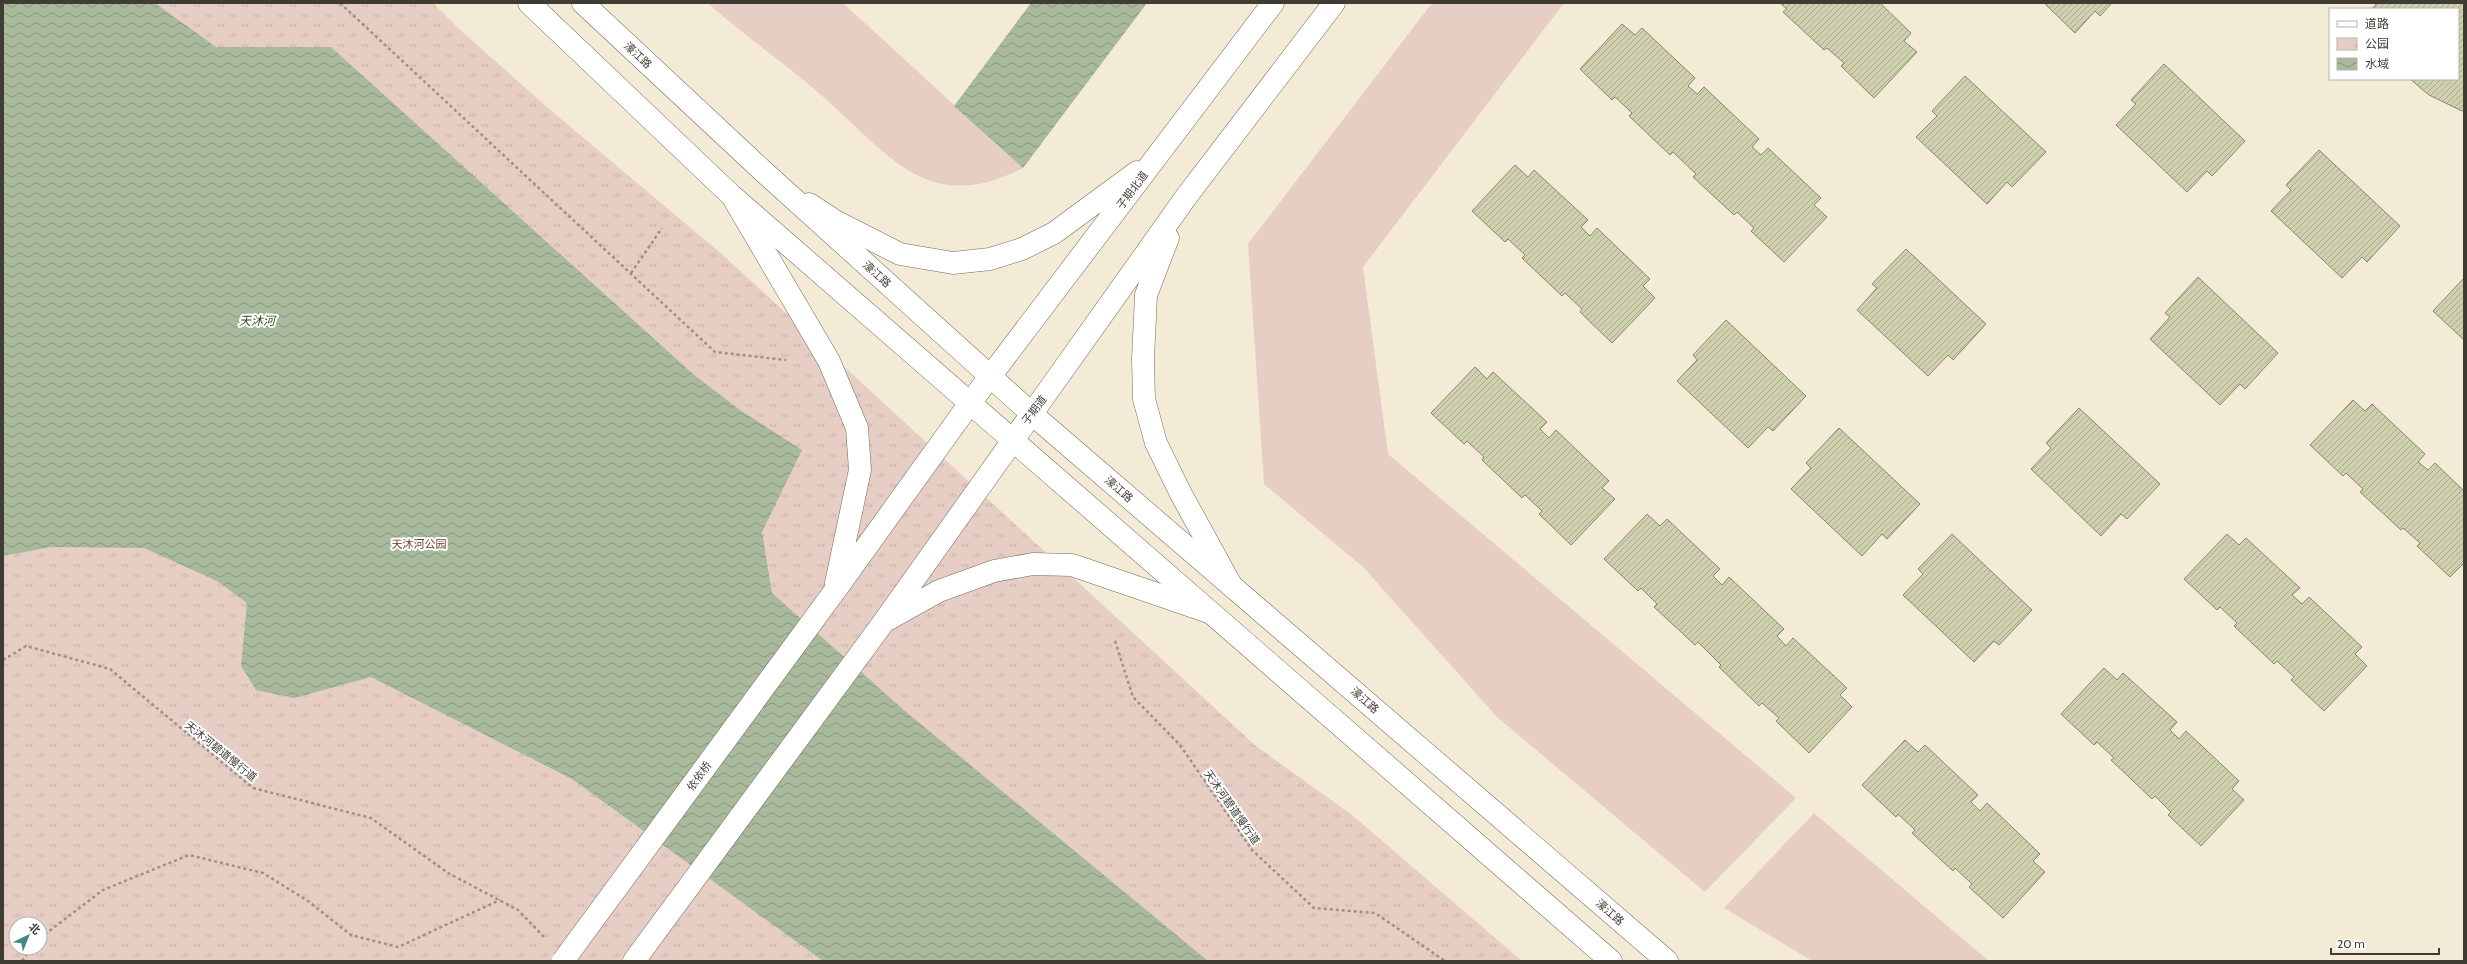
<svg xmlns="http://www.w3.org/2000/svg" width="2467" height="964" font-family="Cabin,'Noto Sans SC',sans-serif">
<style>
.grass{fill:#e7cec5}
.park{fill:url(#park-tufts);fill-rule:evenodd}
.water{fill:url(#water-waves)}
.building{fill:url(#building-hatch);stroke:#868773}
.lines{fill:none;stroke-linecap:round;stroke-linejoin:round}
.minor-casing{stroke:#736a58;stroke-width:23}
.major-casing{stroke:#736a58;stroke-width:23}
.path{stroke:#999384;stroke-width:2.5;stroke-dasharray:3 3;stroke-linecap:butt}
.minor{stroke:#fff;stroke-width:22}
.major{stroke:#fff;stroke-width:22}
.minor-bridge-casing{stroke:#736a58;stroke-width:23;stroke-linecap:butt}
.minor-bridge{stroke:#fff;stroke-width:22}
.labels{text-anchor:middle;stroke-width:4;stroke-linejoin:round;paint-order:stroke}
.street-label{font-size:11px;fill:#403c34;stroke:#fff}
.park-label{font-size:11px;fill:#6d3c2a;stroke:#fff}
.water-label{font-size:12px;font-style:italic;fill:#354e21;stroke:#fff}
</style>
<defs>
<pattern id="park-tufts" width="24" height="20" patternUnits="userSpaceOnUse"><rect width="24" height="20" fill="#e7cec5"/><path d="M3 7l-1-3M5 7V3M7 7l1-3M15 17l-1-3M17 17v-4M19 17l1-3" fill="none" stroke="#c7b2aa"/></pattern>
<pattern id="water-waves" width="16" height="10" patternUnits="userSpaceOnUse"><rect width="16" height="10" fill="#a8b99c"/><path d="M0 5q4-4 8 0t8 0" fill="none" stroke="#8a9880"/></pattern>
<pattern id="building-hatch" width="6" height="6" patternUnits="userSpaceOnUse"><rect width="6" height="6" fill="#ced0ae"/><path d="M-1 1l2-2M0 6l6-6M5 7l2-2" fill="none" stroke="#a9aa8e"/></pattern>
</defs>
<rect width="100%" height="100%" fill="#f4ebd6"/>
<!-- grass -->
<path class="grass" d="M708 3H843L1023 168C927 218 887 152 821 95 785 63 744 36 708 3Z
M1432 3H1564L1363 267 1388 454 1796 798 1705 892 1497 717 1363 567 1264 484 1248 244Z
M1814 813 1989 961H1812L1724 908Z"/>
<!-- park -->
<path class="park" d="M3 3H433L459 29 548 108 724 256 1256 746 1352 815 1522 961H3ZM16 924H40V948H16Z"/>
<!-- water -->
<path class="water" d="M3 3H155L216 47H331L693 374 740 410 802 450 762 532 772 593 905 711 1208 961H823L572 779 371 677 294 698 256 690 241 666 247 603 217 581 144 548 51 547 3 556Z
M1031 3H1147L1023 168 954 106Z"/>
<!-- building -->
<path class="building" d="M1780 3H1880L1911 33 1904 41 1917 52 1874 98 1841 66 1844 63 1827 48 1824 50 1783 12 1787 9Z
M2044 3H2112L2100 16 2095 11 2075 33Z
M2377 3H2464V109L2462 111 2429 95 2410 79H2458V9H2372Z
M1622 24 1635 35 1642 28 1695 78 1688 86 1697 94 1704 87 1759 139 1752 147 1761 155 1768 148 1821 198 1814 205 1827 217 1784 262 1751 231 1754 228 1737 212 1734 215 1693 177 1696 174 1673 152 1670 155 1629 116 1632 113 1615 97 1612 100 1580 69Z
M2164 64 2245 141 2212 176 2207 171 2187 192 2116 125 2136 104 2131 100Z
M1965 76 2046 152 2012 187 2007 182 1987 204 1916 137 1937 116 1932 111Z
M2319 150 2400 226 2367 262 2362 257 2342 278 2271 211 2291 190 2286 185Z
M1515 165 1528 177 1534 170 1588 220 1581 227 1590 236 1597 228 1650 279 1643 286 1655 298 1612 343 1580 312 1582 309 1565 293 1562 296 1522 258 1525 255 1508 239 1505 242 1472 211Z
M1906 249 1986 324 1953 360 1948 355 1928 376 1857 310 1877 288 1872 284Z
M2198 277 2278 353 2245 389 2240 384 2220 405 2150 339 2170 317 2165 313Z
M2464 278V340L2433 311Z
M1726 320 1806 396 1773 431 1768 427 1748 448 1677 381 1697 360 1693 355Z
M1475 367 1487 379 1493 372 1547 422 1540 429 1549 438 1556 430 1609 481 1602 488 1615 499 1571 545 1539 514 1542 511 1525 495 1522 498 1482 460 1484 457 1467 441 1464 444 1431 413Z
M2353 400 2365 411 2372 404 2425 454 2418 462 2428 470 2435 463 2464 491V563L2450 577 2417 546 2420 543 2403 528 2401 530 2360 492 2363 489 2346 473 2343 476 2310 445Z
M2079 408 2160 484 2127 519 2121 514 2101 536 2031 469 2051 448 2046 443Z
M1839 428 1920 504 1887 539 1882 534 1862 556 1791 489 1811 468 1806 463Z
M1647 514 1660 526 1667 519 1720 569 1713 576 1722 585 1729 577 1784 629 1777 636 1786 646 1793 638 1847 688 1840 695 1852 707 1809 753 1776 721 1779 718 1762 703 1759 706 1719 667 1721 665 1698 642 1695 645 1654 607 1657 604 1641 588 1638 591 1604 559Z
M1952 534 2032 610 1999 645 1994 641 1974 662 1903 595 1923 574 1918 569Z
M2227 534 2239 545 2246 538 2300 588 2292 595 2302 604 2309 597 2362 647 2355 654 2367 666 2324 711 2291 680 2294 677 2277 661 2274 664 2234 626 2237 623 2220 607 2217 610 2184 579Z
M2104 668 2117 680 2123 673 2177 722 2170 730 2179 739 2186 731 2239 781 2232 789 2244 800 2201 846 2168 815 2171 812 2155 796 2152 799 2111 760 2114 758 2097 742 2094 745 2061 714Z
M1905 740 1918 752 1925 745 1978 795 1971 802 1980 811 1987 803 2040 854 2033 861 2045 872 2003 918 1969 887 1972 884 1955 868 1953 871 1912 833 1915 830 1898 814 1896 817 1862 785Z"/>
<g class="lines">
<!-- minor casing -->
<g class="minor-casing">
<path id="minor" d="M735 201 829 361 857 428 860 470 836 583
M809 204 835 221 900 254 953 263 990 259 1022 249 1054 233 1137 172
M1168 238 1146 295 1143 359 1144 399 1156 443 1181 494 1231 585
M834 592 970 403 1273 3
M887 620 939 591 994 571 1033 564 1072 565 1209 612
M634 961 883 623 1186 197 1334 3"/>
</g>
<!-- major casing -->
<g class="major-casing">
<path id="major" d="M529 3 731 195 1611 961
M583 3 764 172 1032 414 1667 961"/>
</g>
<!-- path -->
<path class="path" d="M340 3 715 352 786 360
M631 273 662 228
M1115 641 1133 697 1180 745 1252 850 1314 908 1375 913 1445 961
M3 660 26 646 110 669 253 788 371 818 448 873 518 910 544 937
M40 938 103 890 189 855 263 873 308 901 351 935 398 947 500 900
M22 961 31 948"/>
<!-- minor -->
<use href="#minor" class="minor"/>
<!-- major -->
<use href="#major" class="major"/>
<!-- minor-bridge casing -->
<g class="minor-bridge-casing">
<path id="minor-bridge" d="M563 961 834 592"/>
</g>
<!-- minor-bridge -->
<use href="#minor-bridge" class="minor-bridge"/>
</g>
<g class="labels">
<!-- street labels -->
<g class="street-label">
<text transform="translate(638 55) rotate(43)" y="4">濠江路</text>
<text transform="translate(1132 190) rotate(-53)" y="4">子期北道</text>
<text transform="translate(877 274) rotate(42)" y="4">濠江路</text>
<text transform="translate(1034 410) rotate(-53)" y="4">子期道</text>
<text transform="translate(1119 489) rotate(41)" y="4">濠江路</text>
<text transform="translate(1365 700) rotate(41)" y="4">濠江路</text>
<text transform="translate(221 751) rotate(39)" y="4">天沐河碧道慢行道</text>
<text transform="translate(699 776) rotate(-54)" y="4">依依桥</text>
<text transform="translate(1232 807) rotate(55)" y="4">天沐河碧道慢行道</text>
<text transform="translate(1610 912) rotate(41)" y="4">濠江路</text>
</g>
<!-- park labels -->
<g class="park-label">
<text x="419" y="548">天沐河公园</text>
</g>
<!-- water labels -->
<g class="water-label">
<text x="257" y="325">天沐河</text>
</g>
</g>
<!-- border -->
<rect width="2467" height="964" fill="none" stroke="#403c34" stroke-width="8"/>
<!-- legend -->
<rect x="2329" y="8" width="130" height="72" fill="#ffffff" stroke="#b3b1ae"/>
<rect x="2337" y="21" width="20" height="6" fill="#ffffff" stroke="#b3b1ae"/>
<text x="2365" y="28" font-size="12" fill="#403c34">道路</text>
<rect x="2337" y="38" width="20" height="12" fill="url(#park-tufts)" stroke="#b3b1ae"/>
<text x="2365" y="48" font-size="12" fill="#403c34">公园</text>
<rect x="2337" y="58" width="20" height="12" fill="url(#water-waves)" stroke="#b3b1ae"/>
<text x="2365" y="68" font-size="12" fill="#403c34">水域</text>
<!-- north arrow -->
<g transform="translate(28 936) rotate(43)"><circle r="19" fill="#ffffff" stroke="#b3b1ae"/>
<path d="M0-3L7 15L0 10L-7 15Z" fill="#40888d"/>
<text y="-6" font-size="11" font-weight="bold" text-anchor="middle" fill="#403c34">北</text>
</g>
<!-- scale -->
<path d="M2331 948v6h108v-6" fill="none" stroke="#403c34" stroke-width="2"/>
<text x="2337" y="948" font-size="12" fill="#403c34" stroke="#ffffff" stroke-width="3" paint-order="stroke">20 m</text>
</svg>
